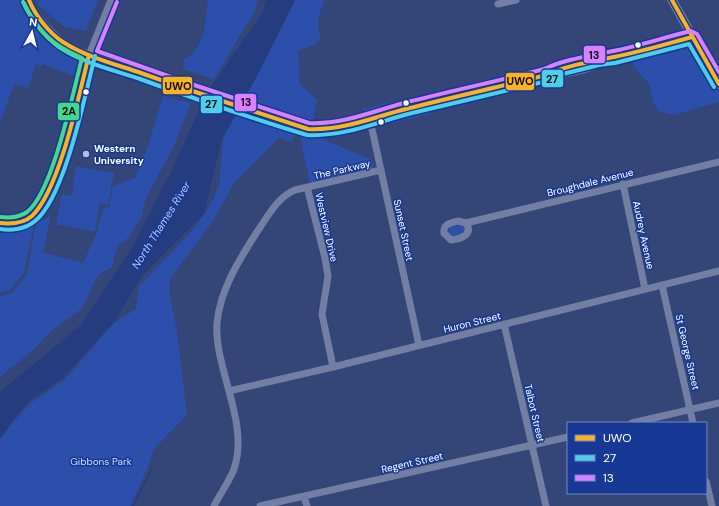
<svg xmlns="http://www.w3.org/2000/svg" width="719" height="506" font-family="'DM Sans',sans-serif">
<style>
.green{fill:#2b4fab}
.water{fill:#253c81}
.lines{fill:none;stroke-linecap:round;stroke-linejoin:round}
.stream{stroke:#253c81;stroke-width:1.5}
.minor{stroke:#727fa3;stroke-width:7}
.major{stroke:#7b87a9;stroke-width:9}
.bus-1-casing{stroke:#173895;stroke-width:7}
.bus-2-casing{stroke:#173895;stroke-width:7}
.bus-3-casing{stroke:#173895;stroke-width:7}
.bus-4-casing{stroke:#173895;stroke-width:7}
.bus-1{stroke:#f9b220;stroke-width:4}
.bus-2{stroke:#4dcfeb;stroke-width:4}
.bus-3{stroke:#d880ff;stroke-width:4}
.bus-4{stroke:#46d78d;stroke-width:4}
.bus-dot{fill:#fff;stroke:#173895;stroke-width:1.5}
.poi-dot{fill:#b8bed0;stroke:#173895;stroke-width:1.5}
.labels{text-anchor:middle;stroke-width:3;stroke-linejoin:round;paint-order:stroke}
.poi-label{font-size:10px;font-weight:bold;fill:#fff;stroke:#173895;text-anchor:start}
.street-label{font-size:10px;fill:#fff;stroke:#173895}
.park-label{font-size:10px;fill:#cfdcfc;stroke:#173895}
.water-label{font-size:11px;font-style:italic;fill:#b4c7f8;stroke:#173895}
.line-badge{stroke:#173895;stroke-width:1.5}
.pale-badge-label{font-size:11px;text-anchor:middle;font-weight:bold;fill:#111}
</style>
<rect width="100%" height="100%" fill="#344578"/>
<!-- green -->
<path class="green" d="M0 0H22L27 13 46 39 78 57 79 61 75 75H71L43 64 41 66 36 64 28 88 14 84 0 123Z
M36 0H98L86 31 65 27 39 6Z
M208 0H258L255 11 214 79 183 69 184 59C206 49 205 21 208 0Z
M296 0H324C319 15 316 23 321 39L314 45 298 51 300 84 317 100 313 121 296 119 243 102Z
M633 43 634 46 623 51 603 54 559 64 538 73 454 93 443 94V90Z
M681 47 688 48 693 52 719 93V102L673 115 658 111 653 102 649 84 633 66V63L635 59Z
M163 96 191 103 174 146 146 198 142 216 129 237 117 247 112 267 100 274 93 284 87 300 80 310 50 332 34 349 0 377V297L12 293 27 275 34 232 37 223 50 216V220L43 252 83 263 96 234 103 209 109 207 113 186 135 178 148 146Z
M400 100 401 104 363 113V109Z
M434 110V113L387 124V122Z
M238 111 295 131 292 142 279 138 234 183 213 221 170 279 169 290 177 332 187 415 153 450 147 470 130 506H0V440L15 420 31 403 65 379 114 323 136 309 139 286 193 230 208 209 219 186 223 139Z
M303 134 320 138 372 160 373 168 310 183 301 141Z
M76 166 114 173 108 204 100 203 95 232 56 224 62 194 72 196Z
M34 224 24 273 11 289 0 293V232H14Z
M461 225H464L466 228 463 235 453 237 449 235 448 231 450 227Z"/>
<!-- water -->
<path class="water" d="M266 0H295L257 76 222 138 204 214 142 276 115 321 64 377 29 401 14 419 0 438V392L81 325 130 251 170 174 208 91 263 12Z"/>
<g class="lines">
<!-- stream -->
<path class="stream" d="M133 506 151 470"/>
<!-- minor -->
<path class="minor" d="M29 0 33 10 45 25 61 41 71 47 89 55 183 88 308 129 323 130 357 123 405 109 466 95 546 75 561 68 598 59 614 57 692 37
M498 4 516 0
M549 75C571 75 591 69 610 59
M365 121 372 129 419 345
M623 184 645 289
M307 187 325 258 328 276 322 314 333 367
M458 221 466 223C474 235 460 239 451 240L444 233C443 224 450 223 458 221Z
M0 223H14L32 217 41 206 47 195 59 164 82 86 89 55 111 0
M466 223 719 162
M662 285 693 423
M504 324 546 506
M229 391 333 367 719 271
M632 423 719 403
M706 481 712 506
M304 497 307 506
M214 506C220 494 229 482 234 469 250 423 214 369 217 323 220 290 239 260 257 232 267 218 277 197 295 190L381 170
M260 506 568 437"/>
<!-- major -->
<path class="major" d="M672 0 719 84"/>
<!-- bus-1 casing -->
<g class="bus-1-casing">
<path id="bus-1" d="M29 0C35 15 49 33 63 42 86 57 115 64 141 73 197 93 252 111 308 129 342 131 374 117 406 109 453 97 499 87 546 75 568 65 591 62 614 57 640 52 666 44 692 37
M672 0 719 84
M0 223C10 224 24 223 32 216 60 189 79 94 89 55"/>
</g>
<!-- bus-2 casing -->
<g class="bus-2-casing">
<path id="bus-2" d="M23 2C30 18 45 37 59 47 83 63 113 70 140 79 195 99 251 118 307 135 342 137 375 123 408 114 454 103 501 92 547 81L563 74 599 65 615 63 689 44 714 87
M0 229C11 231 26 229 35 221 65 197 85 95 95 56"/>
</g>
<!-- bus-3 casing -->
<g class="bus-3-casing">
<path id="bus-3" d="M117 2 97 51 185 82 309 123C342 125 373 111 404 103 451 91 498 81 544 69 566 59 589 56 613 51 639 46 665 37 691 31L697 34 719 72"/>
</g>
<!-- bus-4 casing -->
<g class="bus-4-casing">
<path id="bus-4" d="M1 217C9 218 20 217 27 212 53 192 73 92 82 58 53 46 37 31 24 3"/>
</g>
<!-- bus-1 -->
<use href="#bus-1" class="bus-1"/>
<!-- bus-2 -->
<use href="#bus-2" class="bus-2"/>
<!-- bus-3 -->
<use href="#bus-3" class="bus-3"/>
<!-- bus-4 -->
<use href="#bus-4" class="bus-4"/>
</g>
<!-- markers -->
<g class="bus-dot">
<circle cx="638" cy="45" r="3.5"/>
<circle cx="86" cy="92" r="3.5"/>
<circle cx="406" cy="103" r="3.5"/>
<circle cx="381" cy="122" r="3.5"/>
</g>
<circle class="poi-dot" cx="86" cy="154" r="4"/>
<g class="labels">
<!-- poi labels -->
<g class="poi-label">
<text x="94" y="152">Western<tspan x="94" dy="12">University</tspan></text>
</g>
<!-- street labels -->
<g class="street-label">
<text transform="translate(342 169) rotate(-13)" y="4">The Parkway</text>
<text transform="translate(590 182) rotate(-14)" y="4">Broughdale Avenue</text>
<text transform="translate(327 227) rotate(77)" y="4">Westview Drive</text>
<text transform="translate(404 230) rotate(78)" y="4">Sunset Street</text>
<text transform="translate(644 235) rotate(78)" y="4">Audrey Avenue</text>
<text transform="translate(472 322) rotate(-14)" y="4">Huron Street</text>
<text transform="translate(688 352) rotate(77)" y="4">St George Street</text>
<text transform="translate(535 413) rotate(77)" y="4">Talbot Street</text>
<text transform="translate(412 462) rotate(-13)" y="4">Regent Street</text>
</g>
<!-- park labels -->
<g class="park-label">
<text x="101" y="465">Gibbons Park</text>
</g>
<!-- water labels -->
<g class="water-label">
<text transform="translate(161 225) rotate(-58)" y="4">North Thames River</text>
</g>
</g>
<g class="line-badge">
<rect x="583" y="45" width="23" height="19" rx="4" fill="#d880ff"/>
<rect x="541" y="69" width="23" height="19" rx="4" fill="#4dcfeb"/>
<rect x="505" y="72" width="30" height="19" rx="4" fill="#f9b220"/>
<rect x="162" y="76" width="31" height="19" rx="4" fill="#f9b220"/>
<rect x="234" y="93" width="23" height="19" rx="4" fill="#d880ff"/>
<rect x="200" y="95" width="23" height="19" rx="4" fill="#4dcfeb"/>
<rect x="57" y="102" width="23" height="19" rx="4" fill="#46d78d"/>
</g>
<g class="pale-badge-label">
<text x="594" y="59">13</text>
<text x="552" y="83">27</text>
<text x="520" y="85">UWO</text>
<text x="178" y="90">UWO</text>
<text x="246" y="106">13</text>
<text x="211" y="108">27</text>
<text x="69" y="115">2A</text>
</g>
<!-- legend -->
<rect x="567" y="422" width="140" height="72" fill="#173895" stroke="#7488bf"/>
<rect x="575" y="435" width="20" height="6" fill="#f9b220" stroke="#7488bf"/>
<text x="603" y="442" font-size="12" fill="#ffffff">UWO</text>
<rect x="575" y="455" width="20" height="6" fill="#4dcfeb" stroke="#7488bf"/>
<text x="603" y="462" font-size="12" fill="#ffffff">27</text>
<rect x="575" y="475" width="20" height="6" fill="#d880ff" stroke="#7488bf"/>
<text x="603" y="482" font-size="12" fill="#ffffff">13</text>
<!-- north arrow -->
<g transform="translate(32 32) rotate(8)" stroke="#173895" stroke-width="3" paint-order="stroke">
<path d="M0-3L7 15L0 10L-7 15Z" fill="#ffffff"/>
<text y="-6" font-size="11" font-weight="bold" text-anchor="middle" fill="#ffffff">N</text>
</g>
</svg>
